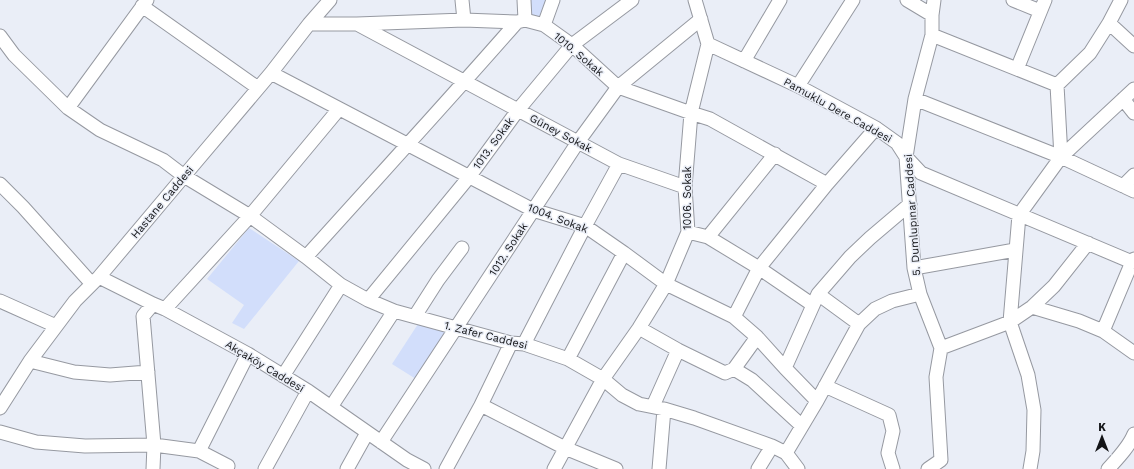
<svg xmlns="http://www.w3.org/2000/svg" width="1134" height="469" font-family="'Work Sans',sans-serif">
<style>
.green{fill:#d2defb}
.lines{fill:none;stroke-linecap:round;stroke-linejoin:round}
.minor-casing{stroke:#9699a1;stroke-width:15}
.minor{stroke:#fff;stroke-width:13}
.labels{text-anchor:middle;stroke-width:3;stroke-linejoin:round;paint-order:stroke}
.street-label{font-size:11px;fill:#131417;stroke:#eaeef7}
</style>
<rect width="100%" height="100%" fill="#eaeef7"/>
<!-- green -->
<path class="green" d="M527 0H547L539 19 528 13Z
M249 228 299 261 244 329 232 323 244 305 207 279Z
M418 324 448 332 416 379 392 364Z"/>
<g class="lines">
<!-- minor casing -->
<g class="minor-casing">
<path id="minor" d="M462 0 464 20
M524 0 525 20
M695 0 708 44 798 86 876 128 897 143 906 157 921 173 1132 262
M907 0 932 15
M1013 0 1040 11
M142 6 258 88
M1109 23 1134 46
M309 24H357L464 20 517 22 525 20 544 25 572 45 618 87 691 113 710 119 827 184
M357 24 619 164 685 187
M544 25 553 0
M932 35 1057 85
M0 36 14 55 68 108 100 130 163 160 184 176 250 216 306 257 341 285 368 300 394 311 511 343 524 344 568 359 603 379 622 395 639 404 664 409 694 418 772 446 786 453 798 469
M744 61 780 0
M1017 69 1045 0
M271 73 533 210 585 226 624 253 666 284 734 317 757 337 785 368 817 401
M798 86 853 0
M915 99 1061 157 1134 191
M1123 99 1134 113
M68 108 147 0
M1061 157 1057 85 1090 53 1109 23 1121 0
M0 184 23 207 92 284
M1123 186 1134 175
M688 232 708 237 759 268 813 305
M708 237 775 154
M306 257C377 178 448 101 517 22
M914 268 1015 250
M99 277 153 304 165 309 248 354 308 391 407 460 424 469
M818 294 859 324
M368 300 469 177 518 110 572 45 632 0
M0 301 56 326
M153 304 143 316 154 445 153 469
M1032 307 1079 321 1103 331 1134 353
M165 309 250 216 339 109
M415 316 438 280 462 248
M734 317 759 268 827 184 876 128
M639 328 678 350 725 373 734 369 752 380 802 426
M1103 331 1132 262 1134 259
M524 344 585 226 619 164
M941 348 1010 322 1032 307 1054 286 1088 243
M568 359 624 253
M30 361 74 372 110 375 148 372
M785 368 818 294 850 257 870 238 910 204
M734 369 757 337
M283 376 341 285
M825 386 889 415 893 431 888 453 893 469
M481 405 565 448 616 469
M653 406 678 350
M331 407 394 311
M0 408 30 361 75 301 99 277 184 176 271 73 309 24 330 0
M0 432 36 442 85 446 154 445 199 451 248 354
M381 442 578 142 618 87 701 19
M199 451 228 466
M786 453 817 401 859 324 875 309 892 301 920 294
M265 469 308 391
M347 469 367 433
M446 469 481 405 511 343
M554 469 603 379 639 328 666 284 688 232 685 187 691 113 708 44
M659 469 664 409
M758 469 772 446
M928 469 941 460 936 377 941 348 920 294 914 268 906 157 915 99 932 35V15L934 0
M1030 469 1033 451 1034 410 1028 375 1010 322 1019 215 1061 157 1134 89
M1108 469C1117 459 1129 447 1134 434"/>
</g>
<!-- minor -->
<use href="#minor" class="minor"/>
</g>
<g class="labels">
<!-- street labels -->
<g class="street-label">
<text transform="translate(579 54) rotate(40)" y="4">1010. Sokak</text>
<text transform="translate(838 110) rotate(29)" y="4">Pamuklu Dere Caddesi</text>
<text transform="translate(561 133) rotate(28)" y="4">Güney Sokak</text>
<text transform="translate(493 143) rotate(-54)" y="4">1013. Sokak</text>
<text transform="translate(687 198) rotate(-90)" y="4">1006. Sokak</text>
<text transform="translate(162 202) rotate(-50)" y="4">Hastane Caddesi</text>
<text transform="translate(912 215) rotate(-94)" y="4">5. Dumlupınar Caddesi</text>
<text transform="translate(558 218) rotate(21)" y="4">1004. Sokak</text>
<text transform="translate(508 249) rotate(-57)" y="4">1012. Sokak</text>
<text transform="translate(486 335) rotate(14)" y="4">1. Zafer Caddesi</text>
<text transform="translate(265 366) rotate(31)" y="4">Akçaköy Caddesi</text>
</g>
</g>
<!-- north arrow -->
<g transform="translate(1102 437)" stroke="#eaeef7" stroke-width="3" paint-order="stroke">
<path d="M0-3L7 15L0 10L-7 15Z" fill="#131417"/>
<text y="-6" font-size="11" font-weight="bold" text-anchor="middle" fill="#131417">K</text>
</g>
</svg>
